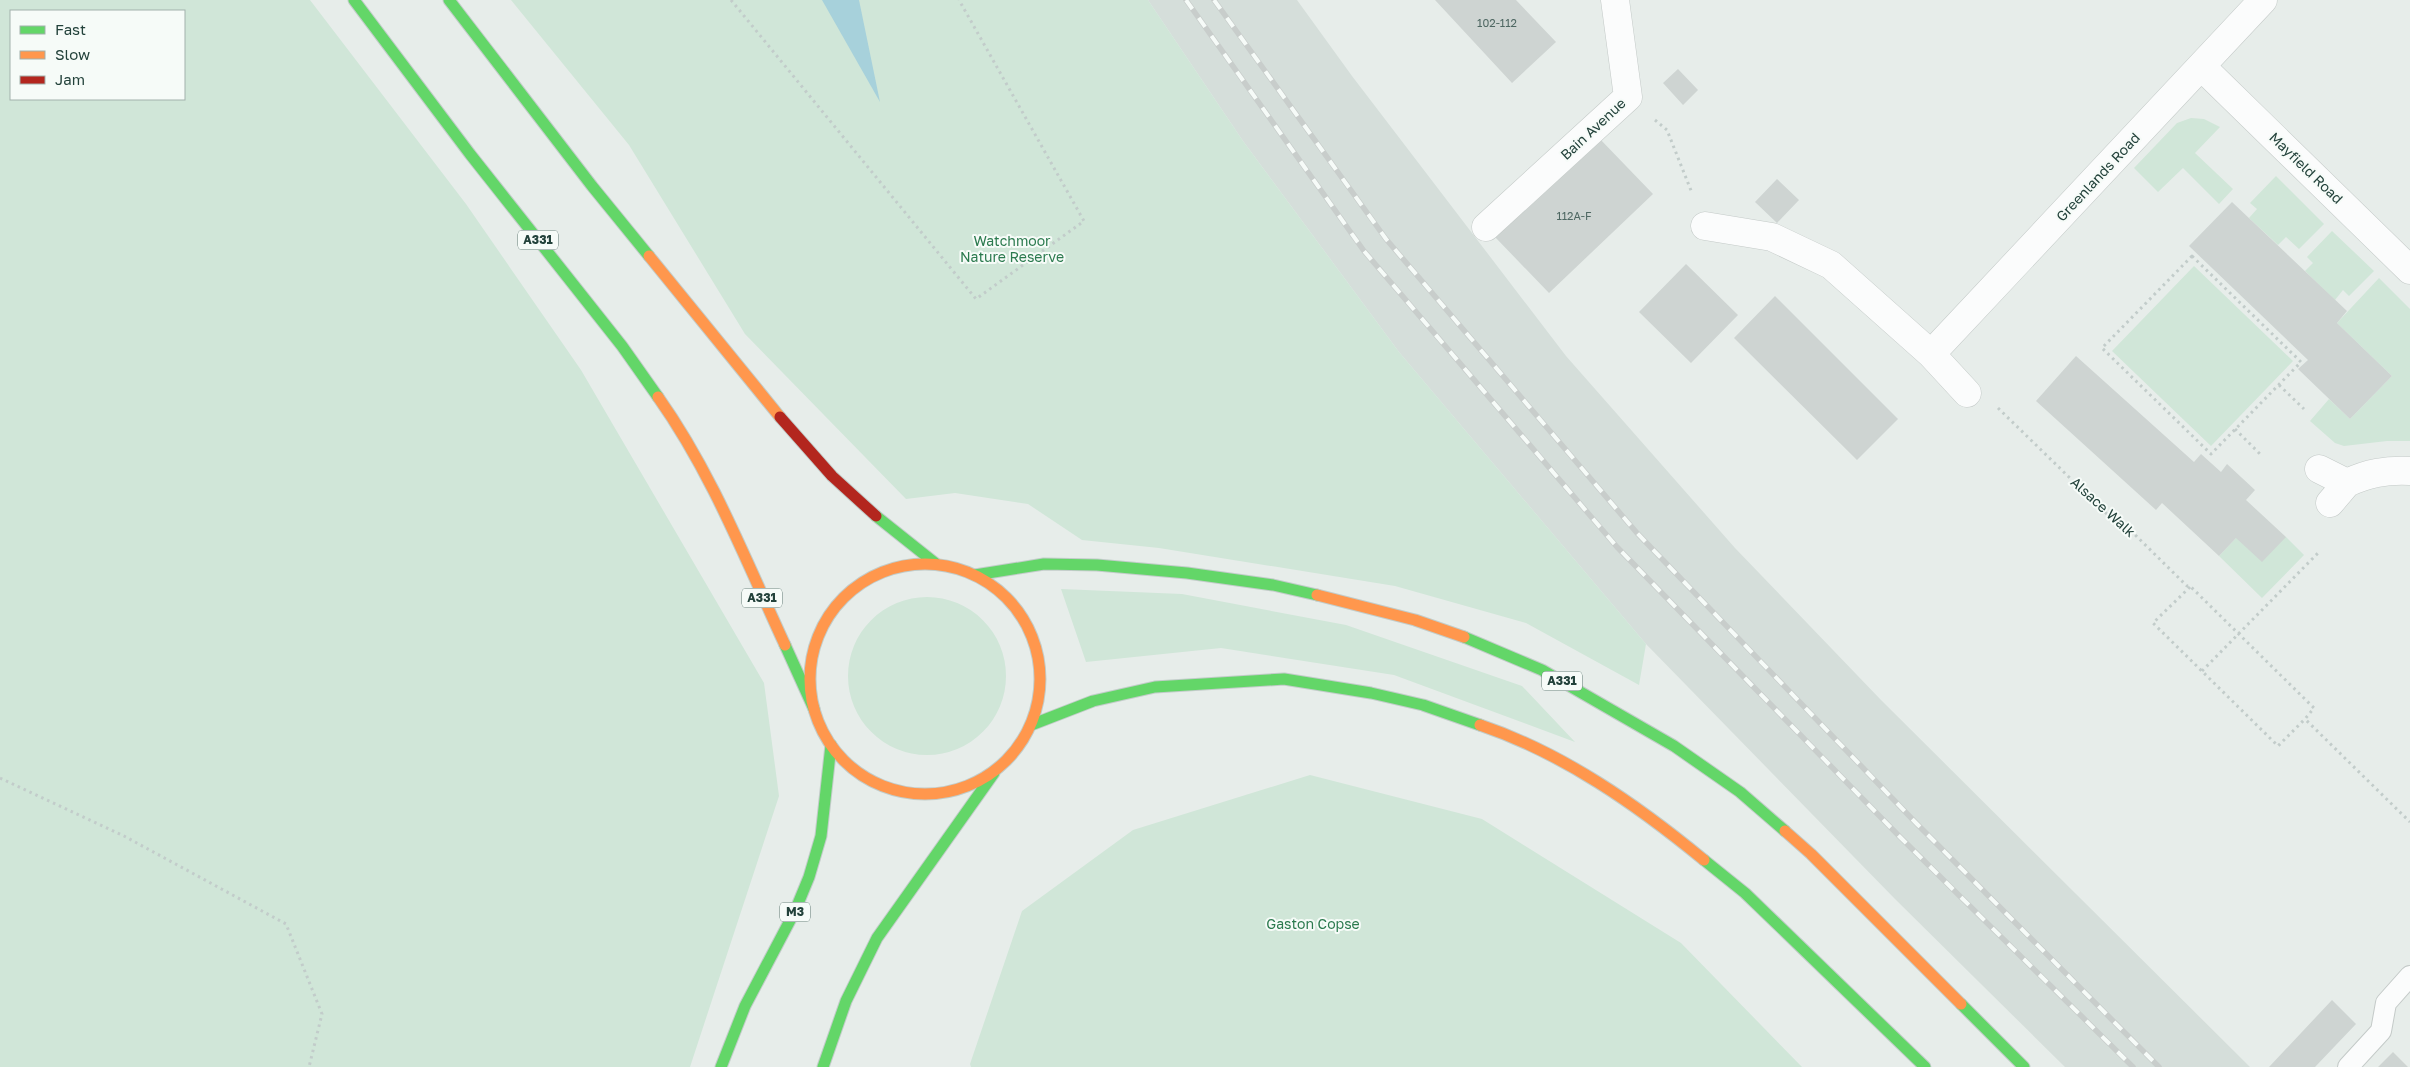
<svg xmlns="http://www.w3.org/2000/svg" width="2410" height="1067" font-family="'Golos Text',sans-serif">
<style>
.built{fill:#d5deda}
.green{fill:#d0e6d8;fill-rule:evenodd}
.water{fill:#a7d1db}
.building{fill:#ced4d2}
.lines{fill:none;stroke-linecap:round;stroke-linejoin:round}
.lane-casing{stroke:#c4cac8;stroke-width:22}
.street-casing{stroke:#c4cac8;stroke-width:29}
.fast-casing{stroke:#c2ccc9;stroke-width:13}
.slow-casing{stroke:#c2ccc9;stroke-width:13}
.jam-casing{stroke:#c2ccc9;stroke-width:13}
.path{stroke:#c2ccca;stroke-width:3;stroke-dasharray:2.5 4;stroke-linecap:butt}
.lane{stroke:#fbfcfc;stroke-width:20}
.street{stroke:#fbfcfc;stroke-width:28}
.fast{stroke:#63d668;stroke-width:11}
.slow{stroke:#ff974d;stroke-width:11}
.jam{stroke:#b3261e;stroke-width:11}
.rail-casing{stroke:#c8cdcb;stroke-width:5.5}
.rail{stroke:#f6fbf8;stroke-width:4;stroke-dasharray:11;stroke-linecap:butt}
.labels{text-anchor:middle;stroke-width:4;stroke-linejoin:round;paint-order:stroke}
.number-label{font-size:11px;fill:#4e6762}
.shield{fill:#f6fbf8;stroke:#627a74;stroke-width:1}
.shield-label{font-size:12px;font-weight:bold;fill:#23423b}
.street-label{font-size:14px;fill:#23423b;stroke:#f6fbf8}
.park-label{font-size:14px;fill:#2b7a4e;stroke:#f6fbf8}
</style>
<rect width="100%" height="100%" fill="#e7edea"/>
<!-- built -->
<path class="built" d="M1148 0H1297L1352 76 1566 356 1735 548 1881 700 2250 1067H2065L1895 899 1646 644 1399 352 1243 141Z"/>
<!-- green -->
<path class="green" d="M0 0H310L466 204 581 370 764 683 779 796 690 1067H0ZM11 11H184V99H11Z
M511 0H1148L1243 141 1399 352 1646 644 1639 685 1526 623 1395 586 1159 548 1082 540 1028 504 955 493 906 499 745 334 629 145Z
M2191 118 2204 119 2220 127 2195 153 2233 189 2219 204 2183 168 2158 192 2134 168 2177 123Z
M2276 176 2324 224 2299 249 2286 237 2278 245 2249 218 2257 209 2250 203Z
M2332 231 2374 271 2349 296 2343 290 2335 300 2305 271 2313 263 2307 257Z
M2194 266 2293 361 2211 446 2112 351Z
M2379 278 2410 309V441H2387L2344 446 2335 443 2310 421 2329 399 2350 419 2392 376 2337 323Z
M2286 537 2304 555 2262 598 2219 556 2236 538Z
M1061 589 1182 594 1346 625 1522 686 1575 742 1394 675 1221 648 1086 662Z
M848 676a79 79 0 1 1 158 0a79 79 0 1 1-158 0Z
M1310 775 1482 819 1681 943 1802 1067H971L970 1064 1022 911 1133 830Z"/>
<!-- water -->
<path class="water" d="M822 0H859L880 102Z"/>
<!-- building -->
<path class="building" d="M1435 0H1516L1556 42 1512 83Z
M1678 69 1698 90 1683 105 1663 83Z
M1599 138 1653 194 1549 293 1495 237Z
M1777 179 1799 200 1777 223 1755 202Z
M2232 202 2347 311 2337 323 2392 376 2350 419 2298 369 2308 360 2189 246Z
M1686 264 1738 315 1691 363 1639 312Z
M1775 296 1898 419 1857 460 1734 338Z
M2076 356 2194 462 2201 454 2221 472 2227 464 2255 490 2246 500 2286 537 2262 562 2236 538 2219 556 2162 503 2156 510 2036 401Z
M2332 1000 2356 1024 2315 1067H2269Z
M2393 1052 2408 1067H2378Z"/>
<g class="lines">
<!-- lane casing -->
<g class="lane-casing">
<path id="lane" d="M2348 1067 2381 1031 2386 1003 2410 976"/>
</g>
<!-- street casing -->
<g class="street-casing">
<path id="street" d="M2202 67 2410 270
M1705 226 1772 237 1831 265 1931 354 2263 0
M1486 227 1628 97 1615 0
M1931 354 1967 393
M2319 469 2347 483 2330 503
M2347 483C2368 473 2386 470 2410 471"/>
</g>
<!-- fast casing -->
<g class="fast-casing">
<path id="fast" d="M354 0 470 154 622 346 658 397
M449 0 592 186 649 256
M876 516 935 563
M975 575 1044 564 1097 565 1187 573 1273 585 1317 595
M1464 637 1542 670 1674 746 1740 792 1785 831
M785 645 814 709
M1031 725 1093 701 1155 687 1284 679 1371 693 1423 705 1480 725
M1704 860 1745 893 1925 1067
M1961 1004 2024 1067
M721 1067 745 1006 795 911 809 877 821 836 831 745
M823 1067 846 1001 877 938 994 773"/>
</g>
<!-- slow casing -->
<g class="slow-casing">
<path id="slow" d="M649 256 780 417
M658 397C712 473 746 561 785 645
M810 679a115 115 0 1 1 230 0a115 115 0 1 1-230 0Z
M1317 595 1415 620 1464 637
M1480 725C1563 753 1637 805 1704 860
M1785 831 1811 854 1961 1004"/>
</g>
<!-- jam casing -->
<g class="jam-casing">
<path id="jam" d="M780 417 832 476 876 516"/>
</g>
<!-- path -->
<path class="path" d="M731 0 976 299 1084 221 959 0
M1655 120 1667 130 1692 193
M2192 256 2301 362 2211 454 2102 348Z
M2279 385 2304 409
M1998 408 2111 518 2119 519 2187 586H2190L2314 708 2305 719 2410 822
M2235 429 2261 455
M2190 587 2153 623 2278 746 2305 719
M2202 671 2318 553
M0 778 124 836 286 924 322 1014 309 1067"/>
<!-- lane -->
<use href="#lane" class="lane"/>
<!-- street -->
<use href="#street" class="street"/>
<!-- fast -->
<use href="#fast" class="fast"/>
<!-- slow -->
<use href="#slow" class="slow"/>
<!-- jam -->
<use href="#jam" class="jam"/>
<!-- rail casing -->
<g class="rail-casing">
<path id="rail" d="M1186 0 1364 251 1617 547 1900 837 2133 1067
M1214 0 1386 239 1637 533 1917 824 2159 1067"/>
</g>
<!-- rail -->
<use href="#rail" class="rail"/>
</g>
<g class="labels">
<!-- number labels -->
<g class="number-label">
<text x="1497" y="27">102-112</text>
<text x="1574" y="220">112A-F</text>
</g>
<!-- shield labels -->
<g class="shield">
<rect x="518" y="230.5" width="40" height="19" rx="4"/>
<rect x="742" y="588.5" width="40" height="19" rx="4"/>
<rect x="1542" y="671.5" width="40" height="19" rx="4"/>
<rect x="780" y="902.5" width="30" height="19" rx="4"/>
</g>
<g class="shield-label">
<text x="538" y="244">A331</text>
<text x="762" y="602">A331</text>
<text x="1562" y="685">A331</text>
<text x="795" y="916">M3</text>
</g>
<!-- street labels -->
<g class="street-label">
<text transform="translate(1593 129) rotate(-43)" y="5">Bain Avenue</text>
<text transform="translate(2306 168) rotate(44)" y="5">Mayfield Road</text>
<text transform="translate(2098 177) rotate(-47)" y="5">Greenlands Road</text>
<text transform="translate(2103 507) rotate(42)" y="5">Alsace Walk</text>
</g>
<!-- park labels -->
<g class="park-label">
<text x="1012" y="246">Watchmoor<tspan x="1012" dy="16">Nature Reserve</tspan></text>
<text x="1313" y="929">Gaston Copse</text>
</g>
</g>
<!-- legend -->
<rect x="10" y="10" width="175" height="90" fill="#f6fbf8" stroke="#a2b1ac"/>
<rect x="20" y="26" width="25" height="8" fill="#63d668" stroke="#a2b1ac"/>
<text x="55" y="35" font-size="15" fill="#23423b">Fast</text>
<rect x="20" y="51" width="25" height="8" fill="#ff974d" stroke="#a2b1ac"/>
<text x="55" y="60" font-size="15" fill="#23423b">Slow</text>
<rect x="20" y="76" width="25" height="8" fill="#b3261e" stroke="#a2b1ac"/>
<text x="55" y="85" font-size="15" fill="#23423b">Jam</text>
</svg>
